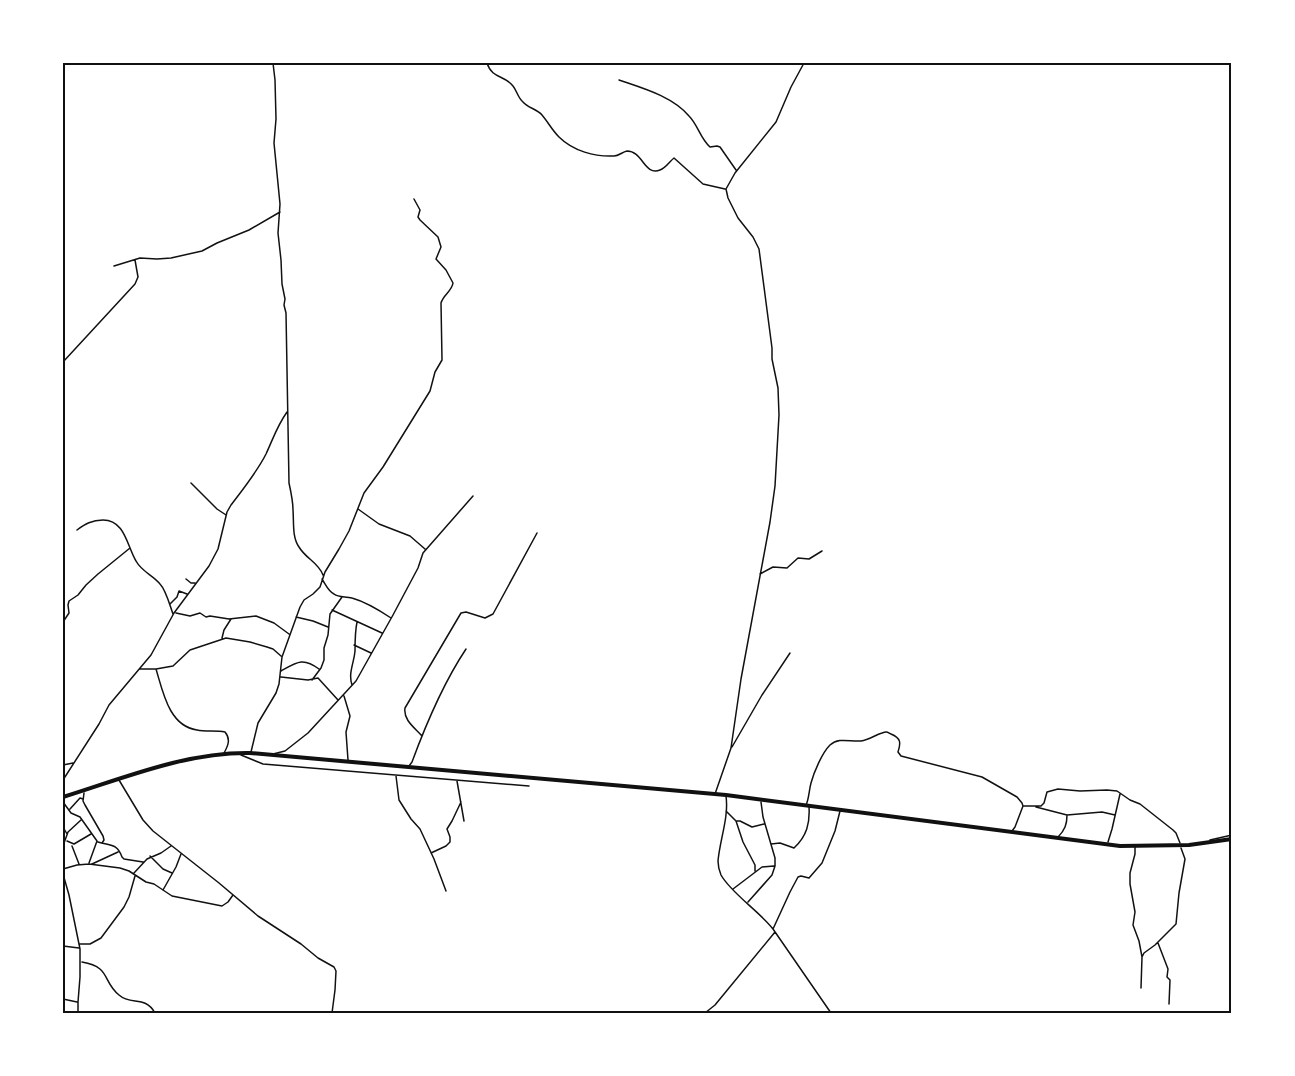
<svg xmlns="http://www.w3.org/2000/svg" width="1295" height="1076" font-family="Quicksand,sans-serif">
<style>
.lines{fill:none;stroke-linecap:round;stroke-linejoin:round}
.minor{stroke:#111;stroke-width:1.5}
.trunk{stroke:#111;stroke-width:4}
.neatline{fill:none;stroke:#111;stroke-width:2}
</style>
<rect width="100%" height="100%" fill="#fff"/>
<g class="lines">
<!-- minor -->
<path class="minor" d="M273 63 275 80 276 119 274 143 280 204 278 233 281 260 282 284 285 299 284 305 286 313 289 483C291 492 293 501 293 510 294 523 292 537 299 547 306 559 318 562 323 575
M487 63C492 79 505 75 513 86 517 91 518 98 523 102 528 108 537 109 542 115 548 122 552 130 559 137 573 151 595 157 614 156 619 156 622 152 627 151 643 151 644 176 660 170 666 168 670 161 674 158L703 184 725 189
M619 80C642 88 672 96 689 116 698 125 700 138 710 147L717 146 720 147 736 170
M114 266 140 258 157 259 171 258 202 251 217 243 249 230 280 212
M63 362 135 284 138 277 135 260
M191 483 217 509 226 515
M358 509 379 524 410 536 425 549
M77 530C85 524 92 520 103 520 125 520 127 546 136 561 142 572 153 575 160 584 166 590 170 606 173 614
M760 574 773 567 787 568 798 558 809 559 822 551
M186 579 191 583H195
M322 579C326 585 328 591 334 594 339 598 346 596 352 598 366 602 379 610 391 618
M170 604 177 597 179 591 187 594
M332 610 382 633
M176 613 190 616 200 613 206 617 210 616 229 619 256 616 274 623 289 634
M296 617 313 621 328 627
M63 622 69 613 68 605 69 601 78 595 86 585 98 574 130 548
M222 638 224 630 231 619
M354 645 371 653
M140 669H156L173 666 190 650 226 638 250 642 267 647 273 649 281 656
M156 669C163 692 169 726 197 730 206 732 216 730 225 732 231 739 228 746 224 753
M281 671C297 662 303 657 319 669
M281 677 308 680 318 678 338 700
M312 680 321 668 324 660V648L328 635 330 614 342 597
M352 685C348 673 354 663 355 651 355 641 355 632 357 622
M344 696 350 716 346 732 348 760
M422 736C415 728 403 720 405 708L461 613 466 612 485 618 493 614 537 533
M732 747 762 695 790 653
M251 752 258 723 276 693 279 684 282 657 300 607 304 600 313 594 320 587 325 572 339 549 349 531 364 493 383 467 430 391 435 372 442 360 441 303C443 295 452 291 453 283L446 270 436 259 441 247 438 237 420 220 418 217 420 210 414 199
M273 754 285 751 308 733 356 681 393 615 418 568 423 553 473 496
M241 755 263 764 529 786
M63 765 73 763
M409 766 412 762C426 724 444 682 466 649
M396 776 399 800 411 819 420 829 434 859 446 891
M63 780 99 724 109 705 151 655 174 613 209 566 218 549 227 512 231 505C243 489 257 472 266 454 273 439 277 426 287 412
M119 780 143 820 153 831 219 883 258 916 301 944 318 958 334 967 336 971 335 990 332 1013
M457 781 464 821
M84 793 83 801 85 805 103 836 104 840 102 843
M715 794 731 748 741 679 770 522 775 486 779 415 778 388 772 359V348L759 249 753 237 738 218 728 198 726 189 735 173 776 122 791 87 804 63
M726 796C729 817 720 839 718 861 718 865 719 870 721 875 731 893 759 911 773 929L831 1013
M63 802 71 813 80 817 97 841 89 863
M806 805C809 799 809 790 811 783 814 772 822 753 830 745 839 737 850 742 861 741 869 740 875 735 882 733 887 731 887 732 891 734 901 738 901 743 898 752L901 756 982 777 1017 797 1022 803 1023 806 1015 827 1012 831
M1024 806H1041L1044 803 1047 792 1058 789 1080 791 1107 790 1117 791 1130 800 1140 804 1173 830 1176 833 1180 843
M1036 807 1067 815 1102 812 1115 815
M70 809 80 798 83 799
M726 811 736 821 743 842 755 865V871
M736 821H740L752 827 764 824
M63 827 67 834
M1058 837C1065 830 1067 824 1067 815
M1210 840 1232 835
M67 841 74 844 91 834
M98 842C110 846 117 843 122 857L124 859 143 862
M1108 842 1112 829 1120 794
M771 844 780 843 794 848C807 836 810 823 809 807
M63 846 68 832 81 820
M72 846 79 864
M1135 847V854L1130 873V884L1135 912 1133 925 1139 941 1142 957 1141 988
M431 853 446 846 450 842V837L447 829 452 821 461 802
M150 856 163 869 172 873
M92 864 118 852
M63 869 77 865 89 864 120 868 129 871 146 882 154 884 172 896 222 906 228 902 233 895
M134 873 147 859 161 853 171 846
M63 874 69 895 80 949V977L78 1002V1013
M733 889 762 867 774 866
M163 890 176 867 181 854
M748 902 772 875 775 866V858L763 817 761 802
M773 929 790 892 798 877 801 876 809 878 822 863 835 831 840 811
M1158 943 1168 969 1167 977 1170 980 1169 1004
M80 944H90L101 938 124 907 129 897 135 876
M63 946 79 948
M1142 957 1144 953 1155 945 1176 924 1179 893 1185 859 1181 848
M82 962C111 967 102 981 119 995 131 1006 145 995 155 1013
M63 999 77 1002
M705 1013 715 1005 775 932"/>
<!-- trunk -->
<path class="trunk" d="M63 797C124 778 186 752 250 753L726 795 1120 846 1189 845 1232 839"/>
</g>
<!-- border -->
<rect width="1295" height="1076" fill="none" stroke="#ffffff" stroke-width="129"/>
<rect x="64" y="64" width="1166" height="948" class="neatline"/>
</svg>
